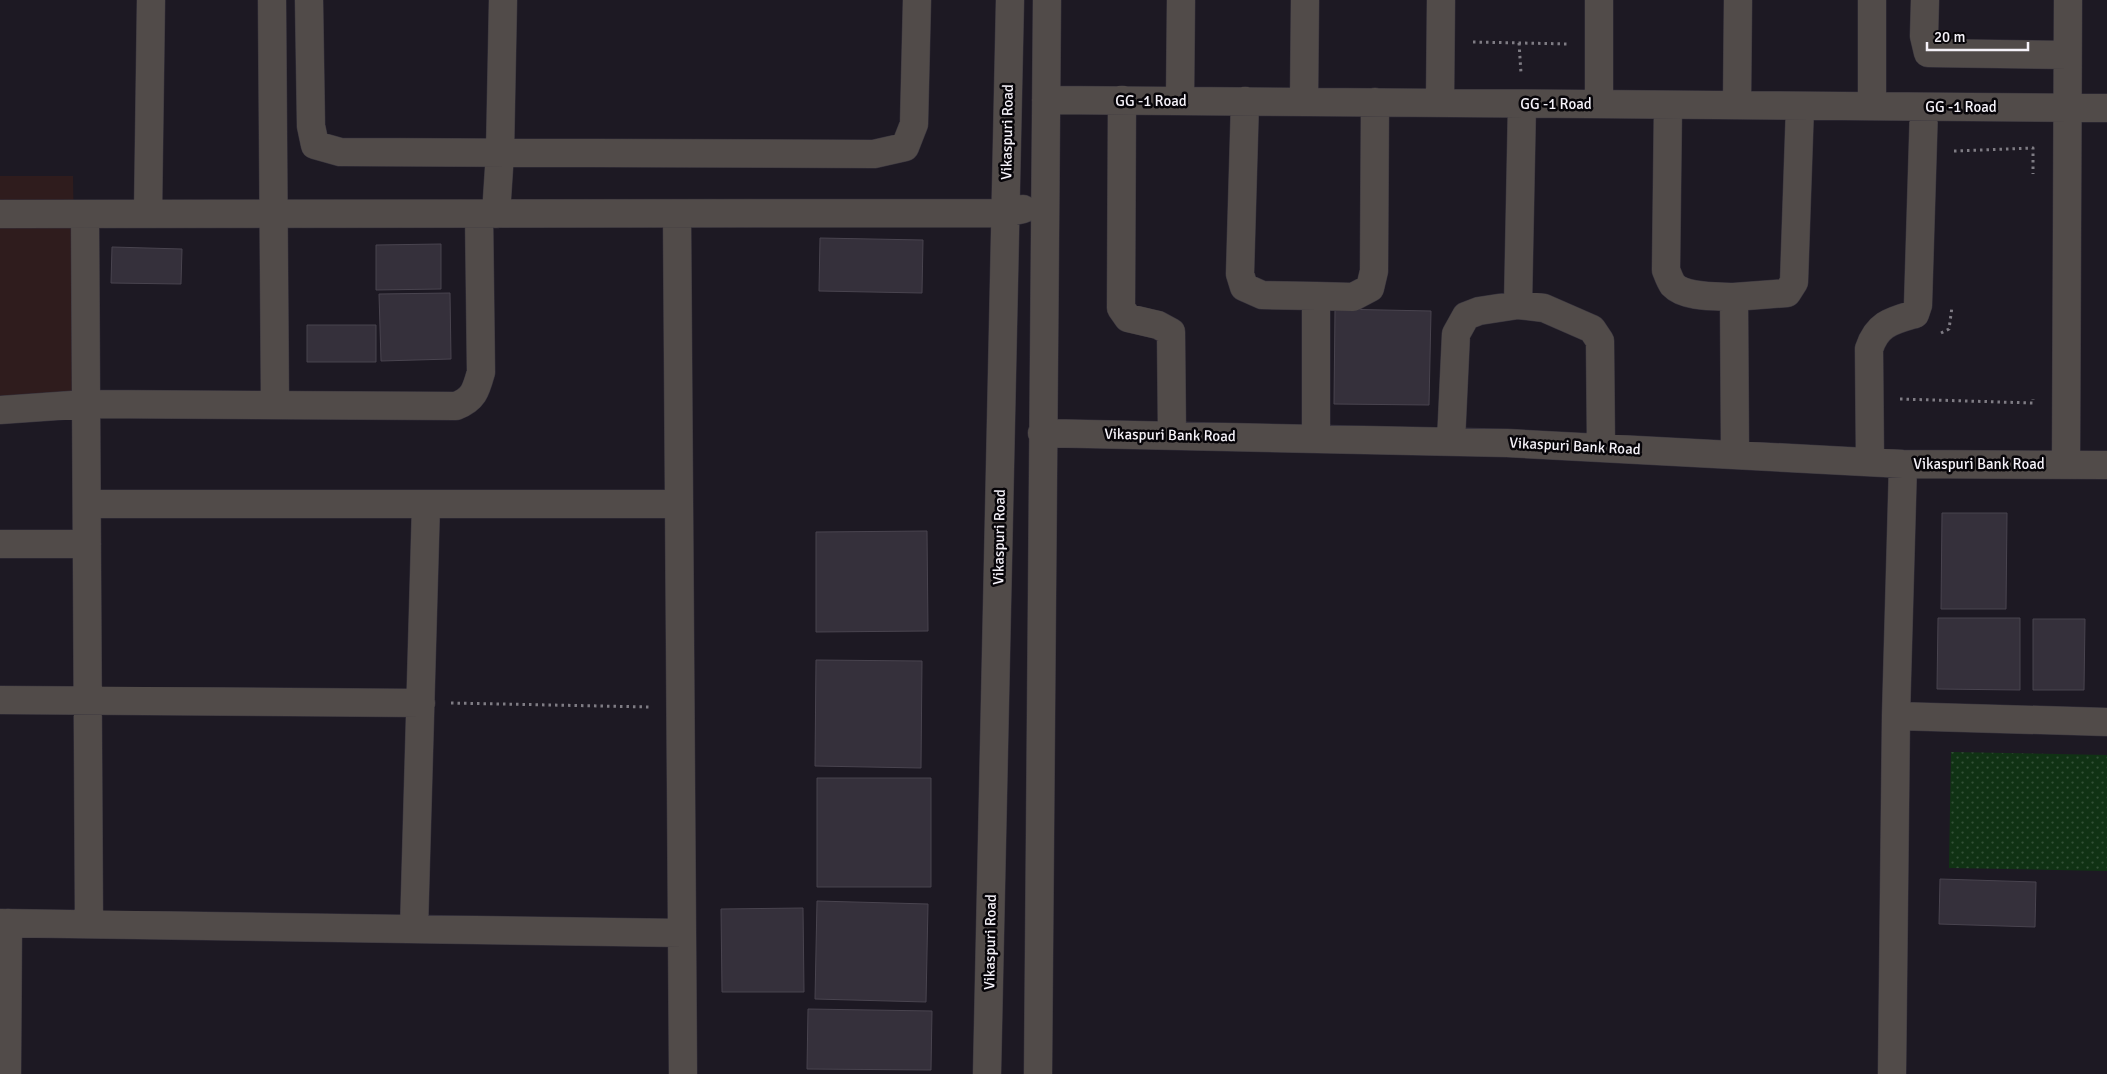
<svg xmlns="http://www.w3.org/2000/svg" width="2107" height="1074" font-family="Signika,sans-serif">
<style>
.commercial{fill:#2f1c1d}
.park{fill:url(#park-dots)}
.building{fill:#35303b;stroke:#49444f}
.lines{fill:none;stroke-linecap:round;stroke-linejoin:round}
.minor-casing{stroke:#37333d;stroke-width:29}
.path{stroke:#7f7c84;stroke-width:3;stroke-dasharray:2.5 4;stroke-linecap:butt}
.minor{stroke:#514b49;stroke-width:28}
.labels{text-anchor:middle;stroke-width:5;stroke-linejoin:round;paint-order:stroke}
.street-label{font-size:15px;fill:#f5f2f9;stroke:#070509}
</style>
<defs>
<pattern id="park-dots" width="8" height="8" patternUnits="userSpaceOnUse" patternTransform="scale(1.25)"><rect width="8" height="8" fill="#103214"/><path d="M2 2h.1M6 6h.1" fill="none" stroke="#335037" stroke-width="1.8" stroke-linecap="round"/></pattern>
</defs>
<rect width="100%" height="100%" fill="#1d1923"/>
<!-- commercial -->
<path class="commercial" d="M0 176H73L77 399 0 398Z"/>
<!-- park -->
<path class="park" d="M1951 752 2107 755V871L1949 868Z"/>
<!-- building -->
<path class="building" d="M820 238 923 240 922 293 819 291Z
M441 244V289L376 290V245Z
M112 247 182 249 181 284 111 283Z
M450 293 451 359 381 361 379 294Z
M1335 309 1431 311 1429 405 1334 404Z
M307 325H376V362H307Z
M1942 513H2007L2006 609H1941Z
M927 531 928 631 816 632V532Z
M1938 618H2020V690L1937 689Z
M2033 619H2085L2084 690H2033Z
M816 660 922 661 921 768 815 766Z
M817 778H931V887H817Z
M1940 879 2036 882 2035 927 1939 924Z
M817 901 928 904 926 1002 815 999Z
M803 908 804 992H722L721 909Z
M808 1009 932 1011 931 1070 807 1069Z"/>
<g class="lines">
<!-- minor casing -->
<g class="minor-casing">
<path id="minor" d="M272 0 275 405
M309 0 311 126 315 145 340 152 874 154 905 147 914 124 917 0
M1599 0V104
M1925 0 1924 36 1928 53 2067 55
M1046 100 2107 108
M1122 100 1121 308 1128 318 1158 325 1171 332 1172 435
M1180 101 1181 0
M1245 101 1240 274 1244 287 1262 295 1316 296V438
M1304 102 1305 0
M1440 103 1441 0
M1668 105 1666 270C1668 275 1670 281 1673 285 1685 298 1717 296 1734 297
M1737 105 1738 0
M1872 106V0
M0 214 1005 213 1023 209
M85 214 89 924
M148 214 151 0
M496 214 500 153 503 0
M677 214 683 1074
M1316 296 1353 297 1370 288 1374 271 1375 102
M1518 305 1522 104
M0 410 86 404 456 406C474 399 476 390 481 372L479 214
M1042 433 1507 443 1903 464 2107 465
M1451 441 1456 334 1466 316 1479 311 1518 305 1544 308 1592 329 1600 341 1601 447
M1735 455 1734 297 1787 293 1794 282 1800 106
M1870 462 1869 349C1877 324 1891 321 1915 314L1918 305 1924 107
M2066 464 2068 0
M87 504H679
M0 544H87
M0 700 421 703
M1896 716 2107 722
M0 923 682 933
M414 929 426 504
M7 1074 8 923
M987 1074 1010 0
M1038 1074 1047 0
M1892 1074 1896 716 1903 464"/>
</g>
<!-- path -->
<path class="path" d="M1473 42 1569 44
M1519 43 1521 73
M1954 151 2033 148V174
M1941 333 1949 329 1952 307
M1900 399 2033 403V399
M451 703 650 707"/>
<!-- minor -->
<use href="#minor" class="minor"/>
</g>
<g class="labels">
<!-- street labels -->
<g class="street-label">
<text x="1151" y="106">GG -1 Road</text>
<text x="1556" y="109">GG -1 Road</text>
<text x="1961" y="112">GG -1 Road</text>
<text transform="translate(1007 132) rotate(-89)" y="5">Vikaspuri Road</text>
<text transform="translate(1170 435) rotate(1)" y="5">Vikaspuri Bank Road</text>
<text transform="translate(1575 446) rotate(3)" y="5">Vikaspuri Bank Road</text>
<text x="1979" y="469">Vikaspuri Bank Road</text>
<text transform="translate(999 537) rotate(-89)" y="5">Vikaspuri Road</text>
<text transform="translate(990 942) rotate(-89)" y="5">Vikaspuri Road</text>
</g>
</g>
<!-- scale -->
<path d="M1927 42v8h101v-8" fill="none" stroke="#f5f2f9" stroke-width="2.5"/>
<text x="1934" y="42" font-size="15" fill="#f5f2f9" stroke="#070509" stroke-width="4" paint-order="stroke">20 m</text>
</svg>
